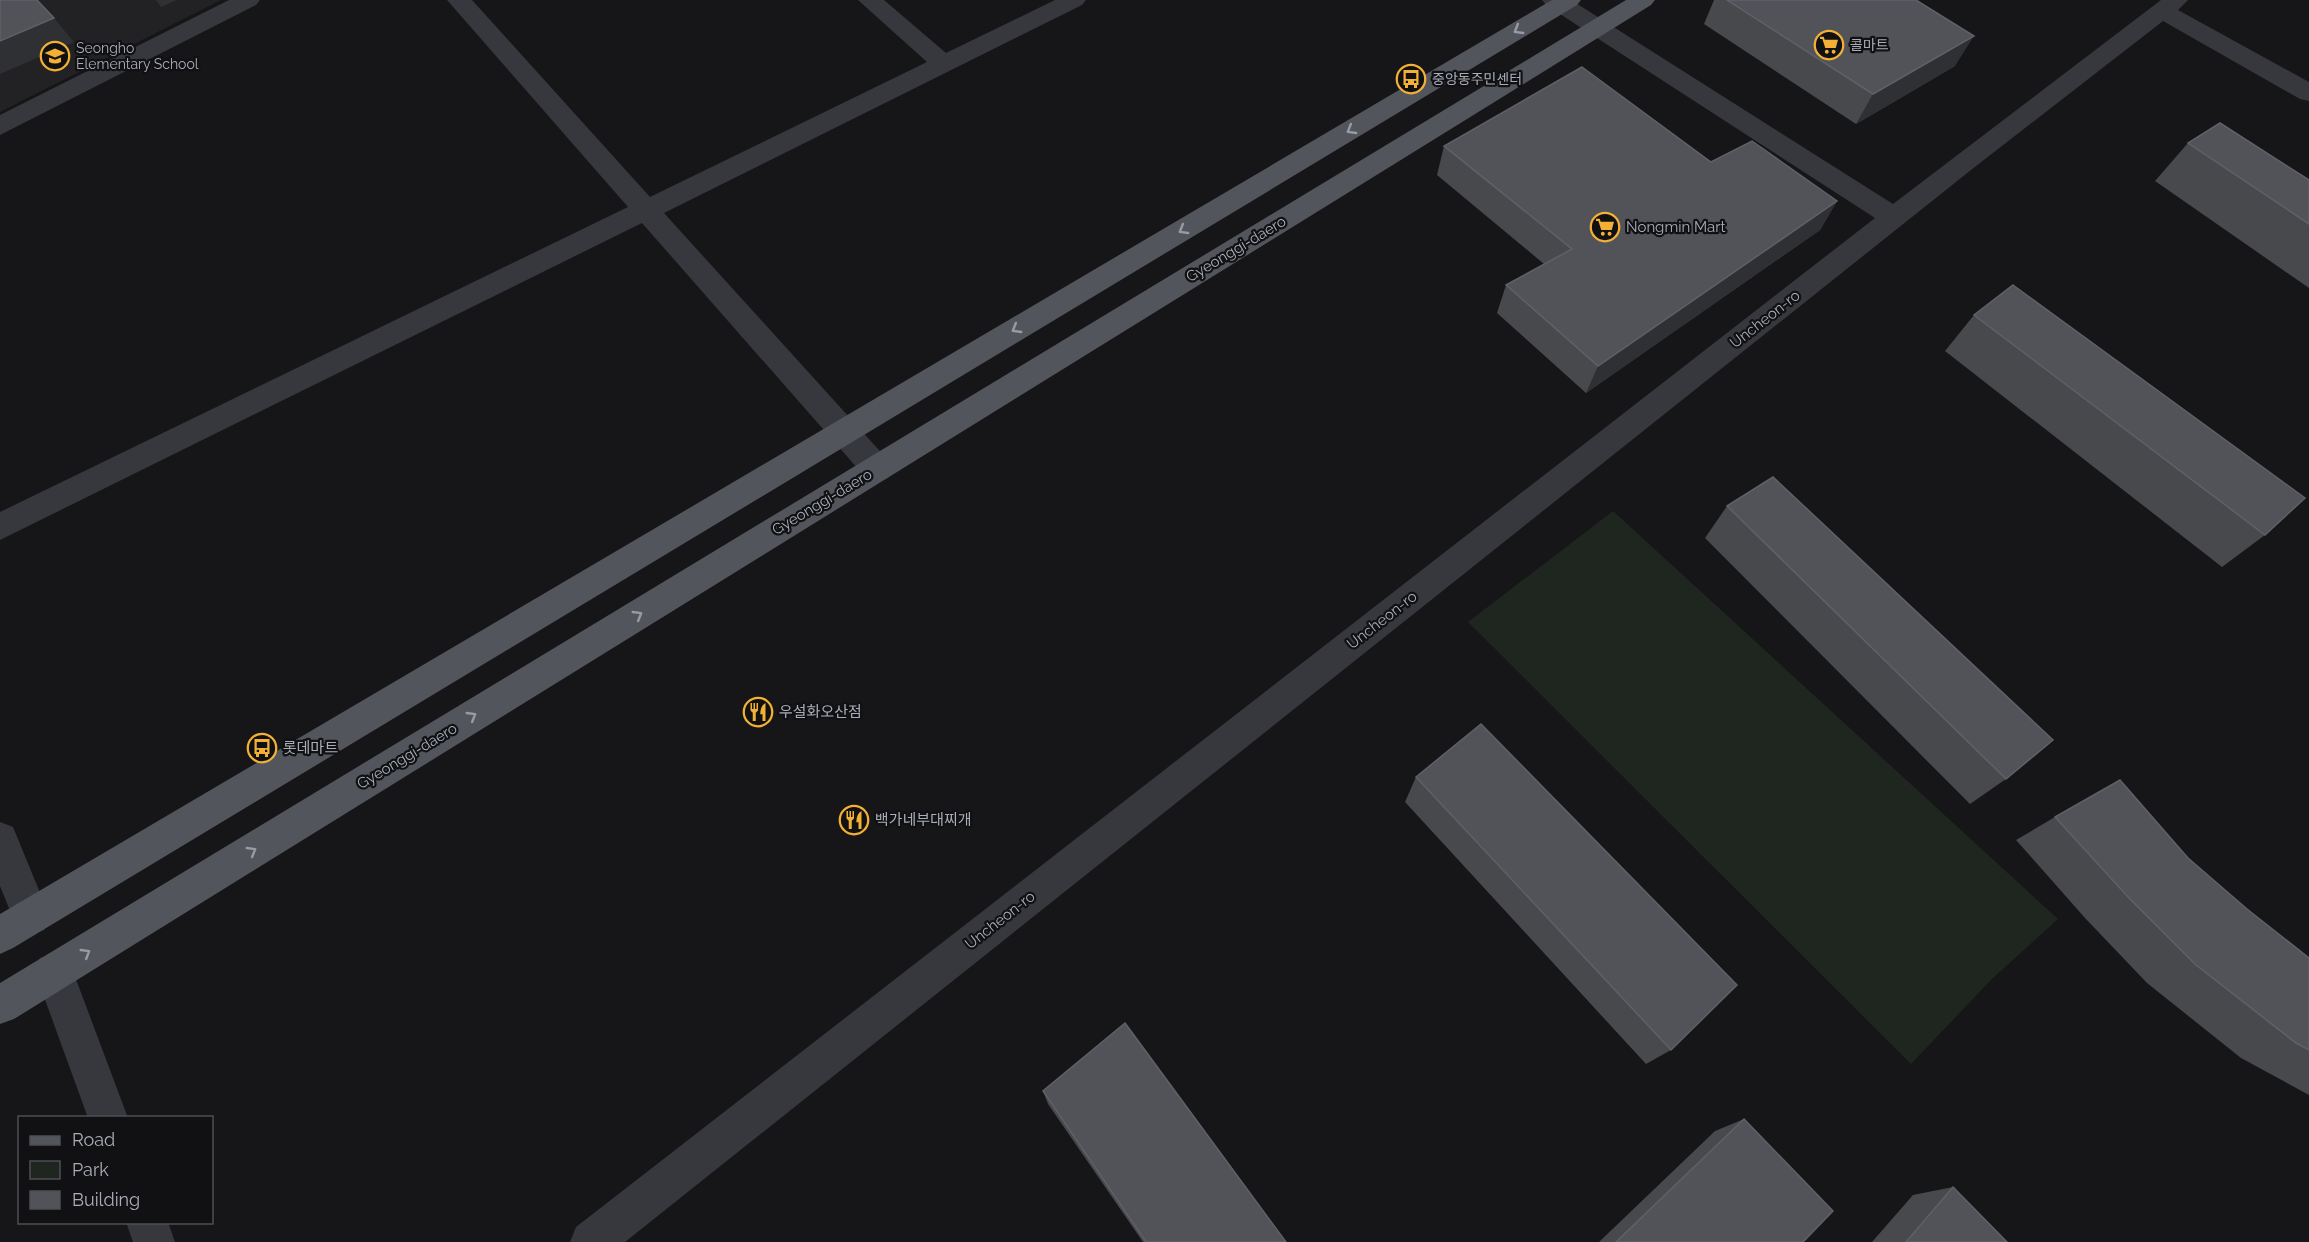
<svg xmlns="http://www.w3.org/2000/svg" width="2309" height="1242" font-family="Raleway,'Noto Sans KR',sans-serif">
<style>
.built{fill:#222225}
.green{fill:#1e261f}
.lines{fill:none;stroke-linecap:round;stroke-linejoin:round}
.minor{fill:#37383d;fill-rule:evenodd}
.primary{fill:#53555c;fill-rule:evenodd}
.wall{fill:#47494d}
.shaded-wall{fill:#2f3033}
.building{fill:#525359;stroke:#5f6168;stroke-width:1.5}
.oneway{stroke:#979ba6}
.labels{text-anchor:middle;stroke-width:4.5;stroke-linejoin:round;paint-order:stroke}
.far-poi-label{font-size:14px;fill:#a8adb8;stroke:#111113;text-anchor:start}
.poi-label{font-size:15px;fill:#a8adb8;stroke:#111113;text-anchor:start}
.street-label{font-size:15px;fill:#a8adb8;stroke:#111113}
</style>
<rect width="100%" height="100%" fill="#161618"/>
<!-- built -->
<path class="built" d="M0 0H221L0 112Z"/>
<!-- green -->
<path class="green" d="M1613 511 2058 919 1991 980 1911 1064 1468 622Z"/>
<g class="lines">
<!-- minor -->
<path class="minor" d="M229 0H260L256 5 0 135V115Z
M447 0H472L650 197 927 62 858 0H884L946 53 1055 0H1086L1082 5 664 213 888 460 892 469 888 478 877 481 866 478 642 223 0 540V512L628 207Z
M1542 0H1571L1893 204 2161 0H2188L2178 10 2309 82V101L2300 99 2163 21 1971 170 625 1242H570L576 1227 1875 218 1546 5Z
M0 822 13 827 50 917 44 930 31 935 18 930 0 886Z
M54 953 68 958 128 1118H88L35 972 40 958Z
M126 1222H168L175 1242H133Z"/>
<!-- primary -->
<path class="primary" d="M1552 0H1581L1577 5 13 948 0 954V914Z
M1626 0H1655L1651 5 14 1019 0 1024V983Z"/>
</g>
<!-- wall -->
<path class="wall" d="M1714 0H1916L1955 66 1856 124 1704 24Z
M2188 143 2309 180V288L2155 181Z
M1444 146 1711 162 1837 201 1820 230 1586 393 1497 313 1506 285 1544 264 1437 175Z
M1974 315 2265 535 2222 567 1945 351Z
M1727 506 2006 779 1970 804 1705 538Z
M1416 777 1671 1050 1646 1064 1405 802Z
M2055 817 2188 858 2247 909 2309 958V1095L2241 1058 2147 983 2085 918 2016 840Z
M1043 1091 1286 1242H1143L1048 1104Z
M1744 1119 1803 1242H1599L1715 1131Z
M1953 1187 2007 1242H1872L1913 1195Z"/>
<!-- shaded-wall -->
<path class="shaded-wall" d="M156 0H177L161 7Z
M54 18 74 42 0 74V41Z
M1974 36 1955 66 1856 124 1873 94Z
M1837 201 1820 230 1586 393 1598 366Z"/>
<!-- building -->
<path class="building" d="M0 0H37L54 18 0 41Z
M1727 0H1916L1974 36 1873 94Z
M1582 67 1711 162 1752 141 1837 201 1598 366 1506 285 1572 249 1444 146Z
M2220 123 2309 180V224L2188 143Z
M2013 285 2305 498 2265 535 1974 315Z
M1773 477 2053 740 2006 779 1727 506Z
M1481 724 1737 985 1671 1050 1416 777Z
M2120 780 2188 858 2247 909 2309 958V1050L2296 1043 2196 965 2129 898 2055 817Z
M1125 1023 1286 1242H1146L1043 1091Z
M1744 1119 1833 1211 1803 1242H1616Z
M1953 1187 2007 1242H1906Z"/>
<!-- one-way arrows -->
<defs><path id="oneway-chevron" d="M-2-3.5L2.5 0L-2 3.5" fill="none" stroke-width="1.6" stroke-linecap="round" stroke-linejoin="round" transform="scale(1.5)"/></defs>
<g class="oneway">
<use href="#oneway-chevron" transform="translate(1518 30) rotate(149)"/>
<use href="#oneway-chevron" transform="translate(1351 130) rotate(149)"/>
<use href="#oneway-chevron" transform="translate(1183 230) rotate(149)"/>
<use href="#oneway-chevron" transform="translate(1016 329) rotate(149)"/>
<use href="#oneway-chevron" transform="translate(638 615) rotate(-31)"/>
<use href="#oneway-chevron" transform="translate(472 716) rotate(-31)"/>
<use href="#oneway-chevron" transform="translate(252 851) rotate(-31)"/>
<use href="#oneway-chevron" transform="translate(86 953) rotate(-31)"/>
</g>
<!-- icons -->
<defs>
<g id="supermarket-ring" transform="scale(1.5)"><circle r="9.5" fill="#111113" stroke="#f2b134" stroke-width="1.5"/><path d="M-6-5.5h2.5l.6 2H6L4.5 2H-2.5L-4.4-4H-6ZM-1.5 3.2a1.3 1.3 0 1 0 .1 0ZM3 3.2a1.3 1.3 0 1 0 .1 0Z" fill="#f2b134"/></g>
<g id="school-ring" transform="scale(1.5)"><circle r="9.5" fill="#111113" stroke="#f2b134" stroke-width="1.5"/><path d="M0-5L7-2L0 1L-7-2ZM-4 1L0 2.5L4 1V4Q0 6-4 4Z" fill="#f2b134"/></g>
<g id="bus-ring" transform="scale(1.5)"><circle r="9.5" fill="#111113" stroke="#f2b134" stroke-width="1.5"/><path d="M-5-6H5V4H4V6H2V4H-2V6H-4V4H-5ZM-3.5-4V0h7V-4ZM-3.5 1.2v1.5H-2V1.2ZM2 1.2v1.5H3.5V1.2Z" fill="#f2b134"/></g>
<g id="restaurant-ring" transform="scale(1.5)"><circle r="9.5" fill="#111113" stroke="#f2b134" stroke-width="1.5"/><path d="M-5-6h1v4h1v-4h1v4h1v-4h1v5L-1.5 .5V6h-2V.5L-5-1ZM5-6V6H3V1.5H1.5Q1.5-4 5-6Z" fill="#f2b134"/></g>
</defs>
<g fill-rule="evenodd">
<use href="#supermarket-ring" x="1829" y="45"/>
<use href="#school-ring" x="55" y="56"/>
<use href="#bus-ring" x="1411" y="79"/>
<use href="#supermarket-ring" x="1605" y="227"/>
<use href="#restaurant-ring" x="758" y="712"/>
<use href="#bus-ring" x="262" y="748"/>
<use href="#restaurant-ring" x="854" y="820"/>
</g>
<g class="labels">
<!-- far-poi labels -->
<g class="far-poi-label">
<text x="1850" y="50">콜마트</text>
<text x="76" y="53">Seongho<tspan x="76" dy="16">Elementary School</tspan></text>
<text x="1432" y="84">중앙동주민센터</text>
</g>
<!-- poi labels -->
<g class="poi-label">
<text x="1626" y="232">Nongmin Mart</text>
<text x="779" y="717">우설화오산점</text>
<text x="283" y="753">롯데마트</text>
<text x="875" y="825">백가네부대찌개</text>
</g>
<!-- street labels -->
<g class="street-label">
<text transform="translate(1236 249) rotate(-31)" y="5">Gyeonggi-daero</text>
<text transform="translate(1765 319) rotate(-38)" y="5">Uncheon-ro</text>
<text transform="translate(822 502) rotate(-31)" y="5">Gyeonggi-daero</text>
<text transform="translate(1382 620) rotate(-38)" y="5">Uncheon-ro</text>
<text transform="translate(407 756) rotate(-31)" y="5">Gyeonggi-daero</text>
<text transform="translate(1000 920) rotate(-38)" y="5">Uncheon-ro</text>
</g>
</g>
<!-- legend -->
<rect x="18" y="1116" width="195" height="108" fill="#111113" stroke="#4d4f55" stroke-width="1.5"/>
<rect x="30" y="1136" width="30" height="9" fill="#53555c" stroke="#4d4f55" stroke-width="1.5"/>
<text x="72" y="1146" font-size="18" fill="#a8adb8">Road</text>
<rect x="30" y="1161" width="30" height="18" fill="#1e261f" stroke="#4d4f55" stroke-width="1.5"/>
<text x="72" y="1176" font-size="18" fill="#a8adb8">Park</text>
<rect x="30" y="1191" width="30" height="18" fill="#525359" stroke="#4d4f55" stroke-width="1.5"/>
<text x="72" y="1206" font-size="18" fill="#a8adb8">Building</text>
</svg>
